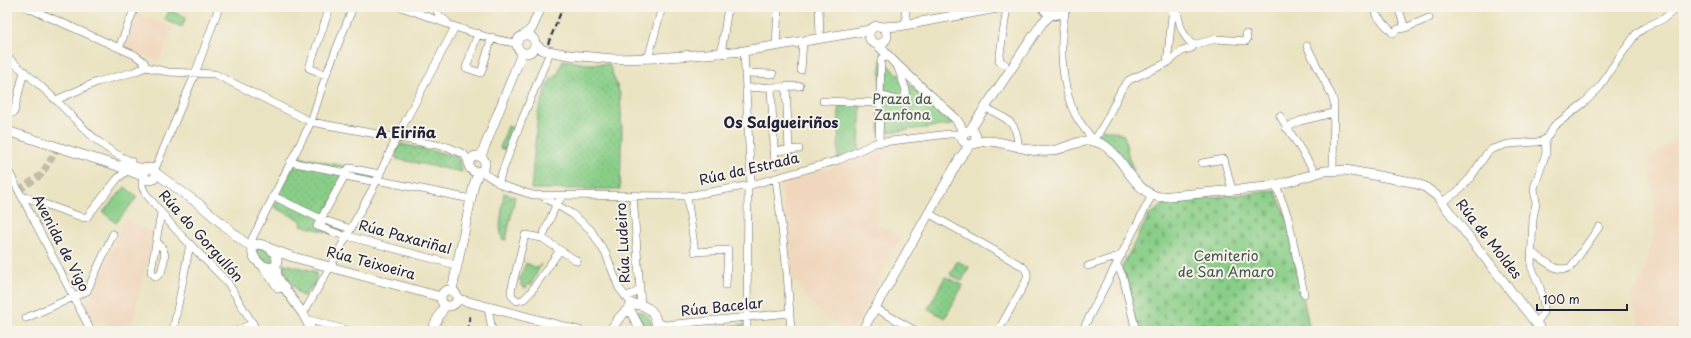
<svg xmlns="http://www.w3.org/2000/svg" width="1691" height="338" font-family="'Playpen Sans',sans-serif">
<style>
.built{fill:#f0d6bc}
.green{fill:url(#green-dots);stroke:#567862}
.cemetery{fill:url(#cemetery-stones);stroke:#567862}
.pitch{fill:#89ce88;stroke:#567862}
.lines{fill:none;stroke-linecap:round;stroke-linejoin:round}
.minor-tunnel{stroke:#c2bca6;stroke-width:7;stroke-dasharray:7 3.5;stroke-linecap:butt}
.minor-casing{stroke:#68666a;stroke-width:8}
.major-casing{stroke:#68666a;stroke-width:10}
.highway-casing{stroke:#68666a;stroke-width:12}
.minor{stroke:#fff;stroke-width:7}
.major{stroke:#fff;stroke-width:9}
.highway{stroke:#fff;stroke-width:10}
.rail{stroke:#22223b;stroke-width:2;stroke-dasharray:6 3;stroke-linecap:butt}
.labels{text-anchor:middle;stroke-width:4;stroke-linejoin:round;paint-order:stroke}
.park-label{font-size:14px;fill:#415652;stroke:#f7f3e8}
.street-label{font-size:14px;fill:#22223b;stroke:#f7f3e8}
.neighbourhood-label{font-size:15px;font-weight:bold;fill:#22223b;stroke:#f7f3e8}
</style>
<defs>
<pattern id="green-dots" width="8" height="8" patternUnits="userSpaceOnUse"><rect width="8" height="8" fill="#89ce88"/><path d="M2 2h.1M6 6h.1" fill="none" stroke="#76b176" stroke-width="1.8" stroke-linecap="round"/></pattern>
<pattern id="cemetery-stones" width="16" height="16" patternUnits="userSpaceOnUse"><rect width="16" height="16" fill="#89ce88"/><path d="M2 7V4a2 2 0 0 1 4 0v3zM10 15v-3a2 2 0 0 1 4 0v3z" fill="#76b176"/></pattern>
</defs>
<rect width="100%" height="100%" fill="#f7f3e8"/>
<filter id="ink" filterUnits="userSpaceOnUse"><feTurbulence type="fractalNoise" baseFrequency=".025" numOctaves="2"/><feDisplacementMap in="SourceGraphic" scale="8" xChannelSelector="R" yChannelSelector="G"/><feConvolveMatrix kernelMatrix="1 2 1 2 8 2 1 2 1" color-interpolation-filters="sRGB"/></filter>
<filter id="wash" filterUnits="userSpaceOnUse"><feTurbulence type="fractalNoise" baseFrequency=".012" numOctaves="4" result="noise"/><feDisplacementMap in="SourceGraphic" scale="16" xChannelSelector="R" yChannelSelector="G"/><feGaussianBlur stdDeviation="0.9" result="paint"/><feColorMatrix in="noise" values="0 0 0 0 0 0 0 0 0 0 0 0 0 0 0 0 0 1.4 0 .05"/><feComposite in="paint" operator="in"/></filter>
<g filter="url(#wash)">
<rect width="100%" height="100%" fill="#eae3c1"/>
<!-- built -->
<path class="built" d="M137 14 173 28 159 62 125 46Z
M1684 134V331H1649L1640 325 1631 299 1644 272 1656 226 1649 159Z
M884 150 879 185 878 224 900 238 855 326 852 328 847 329 822 314 805 297 800 287 792 277 781 183 840 165 868 154Z
M125 219 154 233 132 324 124 323 123 331H106V322L90 321V314L87 307Z"/>
<!-- green -->
<path class="green" d="M881 59 952 122 951 125 879 133Z
M563 60 587 64H609L620 94 622 130 620 189H531L538 112 550 80 557 76Z
M839 102 861 103 859 150 838 160Z
M508 126 514 129 506 150 500 148Z
M1101 129 1116 132 1124 135 1129 159 1134 170 1130 174 1097 135Z
M401 144 456 156 459 160 462 172 397 159 396 157 398 146Z
M298 157 375 172 369 184 349 179 342 182 325 214 327 220 346 226 341 236 301 225 302 221 274 207Z
M504 193 515 197 506 240 502 239 500 226Z
M264 248 274 257 272 263H266L256 254V249Z
M957 261 969 267 962 281 950 275Z
M526 263 537 268 541 264 531 285 528 284 526 288 520 285 522 281 519 280Z
M285 264 313 271 316 273C317 281 310 293 303 296L299 294 283 270V266Z
M945 277 963 285 945 318 928 309Z
M637 311C648 312 653 321 651 331H645L637 313Z
M748 324 747 331H677Z"/>
<!-- cemetery -->
<path class="cemetery" d="M1275 191 1287 218 1297 271 1295 273 1296 276 1299 278 1310 331H1168L1167 329 1158 331H1137L1132 310 1135 309 1122 267 1147 219V217L1167 202Z"/>
<!-- pitch -->
<path class="pitch" d="M169 10 186 17 182 27 165 20Z
M125 187 137 197 116 223 103 212Z"/>
</g>
<g filter="url(#ink)">
<g class="lines">
<!-- minor-tunnel -->
<path class="minor-tunnel" d="M19 190 41 175 58 148"/>
<!-- minor casing -->
<g class="minor-casing">
<path id="minor" d="M26 7 135 55 144 62 146 67 168 72 215 74 311 122 448 147 464 154 469 163
M401 7C437 19 480 39 517 43
M435 7 439 15 447 22
M819 7 820 38
M905 7 906 19 905 25
M1398 7 1405 28 1429 18
M1064 10 1065 13C1059 44 1061 88 1076 116 1081 125 1088 133 1094 141L1107 119 1121 90 1129 80 1167 63 1182 51 1192 48 1193 45C1181 35 1178 21 1177 7
M1376 15 1393 33 1398 29 1405 28
M478 33 466 68 481 73 492 37
M1193 45 1216 39 1246 41 1247 39 1246 34
M776 46 778 7
M1307 46 1332 96 1334 103 1333 170
M119 48 135 7
M744 51 751 185
M721 54 728 7
M7 57C24 71 41 86 58 102 80 124 101 150 131 161V165
M648 59 662 7
M1167 63 1173 7
M1005 64 999 61 1007 7
M801 70 803 41
M745 73 773 74
M326 75 309 68 330 7
M786 86 789 150
M771 87 775 165
M746 88 800 86
M880 95 897 100 904 99 906 90 897 65
M56 100 97 82 134 72 146 67
M823 101 880 103
M986 108C1005 118 1018 121 1018 146
M7 114H10L14 112 24 71
M1280 116 1316 174
M1286 128 1300 121 1333 113
M879 143 881 59 889 56
M774 151 799 149
M290 162 347 173
M1202 163 1224 159 1232 190
M7 168 91 331
M155 169 195 74 219 7
M480 171 504 186 533 195 687 196 751 185 783 176 839 160 875 143 949 134H956L962 139
M345 176 376 182
M145 178C140 183 142 188 146 194L176 230 228 283 257 331
M776 178 787 272 791 331
M377 180 471 199
M498 183 521 122 550 52
M1276 185 1288 217 1304 294
M633 195 641 305
M22 196 84 218 87 217 118 178 127 171
M273 196 321 219 351 229
M542 196 572 214 590 229 606 254 619 288 632 304
M687 196 695 252 728 250 726 285
M1442 202 1457 192 1471 177 1487 153 1492 149 1508 144 1537 142 1545 140 1554 126 1584 103 1600 87 1611 69 1636 34 1644 28 1663 19 1678 7
M928 213 1022 266C1028 271 1029 276 1025 283L998 331
M525 235 542 238 560 250 530 293 524 299 517 301 512 296 511 291Z
M347 236 456 265
M347 237 317 226 349 168 380 174
M542 238 556 205 563 195
M157 242C169 253 164 259 161 273L156 277 151 272 161 213
M254 246 252 239 311 122 326 75 353 7
M560 250 577 261
M1532 253C1546 260 1555 274 1571 267L1599 227
M1117 265 1123 277 1136 331
M1088 266 1122 255
M625 296 633 294 639 290
M488 307 492 331
M875 308 916 331
M303 314 330 267 373 188 397 137 455 27
M26 318 87 291 113 234
M306 319 350 331
M657 322 665 325 790 313
M1536 324 1544 312V305L1540 287 1531 266 1533 218 1536 203 1534 188 1546 153 1545 140
M173 331 190 244
M237 331 253 323
M747 331 748 185
M1082 331 1152 195"/>
</g>
<!-- major casing -->
<g class="major-casing">
<path id="major" d="M869 35a9 9 0 1 1 18 0a9 9 0 1 1-18 0Z
M881 27 899 26 1003 7
M525 35 532 28 541 7
M517 44a9 9 0 1 1 18 0a9 9 0 1 1-18 0Z
M535 44 543 50 569 55 614 59 656 58 744 51 870 30
M877 44 897 65 956 119 961 127 963 134
M970 130 1042 23 1052 14
M7 131 115 165 145 177
M975 143 976 136 974 132 970 130 964 133 962 136 963 141 968 145C975 145 981 140 989 141 1009 142 1028 153 1049 151 1067 150 1083 134 1102 144 1125 157 1131 190 1159 197L1267 187 1284 183 1324 171 1345 170 1412 182 1425 187 1437 196 1542 331
M469 164a8 8 0 1 1 16 0a8 8 0 1 1-16 0Z
M481 156 522 53
M122 165 146 169
M144 174a6 6 0 1 1 12 0a6 6 0 1 1-12 0Z
M157 174 199 204 244 242 253 247
M258 244C268 244 284 257 274 267 264 270 253 260 252 250L254 246Z
M271 249 293 257 441 297
M262 265 279 288
M276 265 277 276 281 283 303 314 312 331
M441 298a8 8 0 1 1 16 0a8 8 0 1 1-16 0Z
M452 290 474 184 479 171
M458 299 579 331
M431 331 445 305
M610 331 619 318 629 308
M641 331 629 308 632 304C650 305 658 313 656 331
M862 331 960 158 970 145"/>
</g>
<!-- highway casing -->
<g class="highway-casing">
<path id="highway" d="M1043 7C1049 16 1060 17 1066 7"/>
</g>
<!-- minor -->
<use href="#minor" class="minor"/>
<!-- major -->
<use href="#major" class="major"/>
<!-- highway -->
<use href="#highway" class="highway"/>
<!-- rail -->
<path class="rail" d="M548 44 563 7
M468 331 470 313"/>
</g>
</g>
<g class="labels">
<!-- park labels -->
<g class="park-label">
<text x="902" y="104">Praza da<tspan x="902" dy="16">Zanfona</tspan></text>
<text x="1226" y="261">Cemiterio<tspan x="1226" dy="16">de San Amaro</tspan></text>
</g>
<!-- street labels -->
<g class="street-label">
<text transform="translate(749 169) rotate(-13)" y="5">Rúa da Estrada</text>
<text transform="translate(201 236) rotate(48)" y="5">Rúa do Gorgullón</text>
<text transform="translate(405 237) rotate(15)" y="5">Rúa Paxariñal</text>
<text transform="translate(1489 239) rotate(52)" y="5">Rúa de Moldes</text>
<text transform="translate(61 243) rotate(63)" y="5">Avenida de Vigo</text>
<text transform="translate(623 243) rotate(-93)" y="5">Rúa Ludeiro</text>
<text transform="translate(371 263) rotate(15)" y="5">Rúa Teixoeira</text>
<text transform="translate(722 307) rotate(-6)" y="5">Rúa Bacelar</text>
</g>
<!-- neighbourhood labels -->
<g class="neighbourhood-label">
<text x="781" y="128">Os Salgueiriños</text>
<text x="406" y="138">A Eiriña</text>
</g>
</g>
<!-- margin -->
<rect width="1691" height="338" fill="none" stroke="#f7f3e8" stroke-width="24"/>
<!-- scale -->
<path d="M1537 304v6h90v-6" fill="none" stroke="#22223b" stroke-width="2"/>
<text x="1543" y="304" font-size="12" fill="#22223b" stroke="#f7f3e8" stroke-width="3" paint-order="stroke">100 m</text>
</svg>
